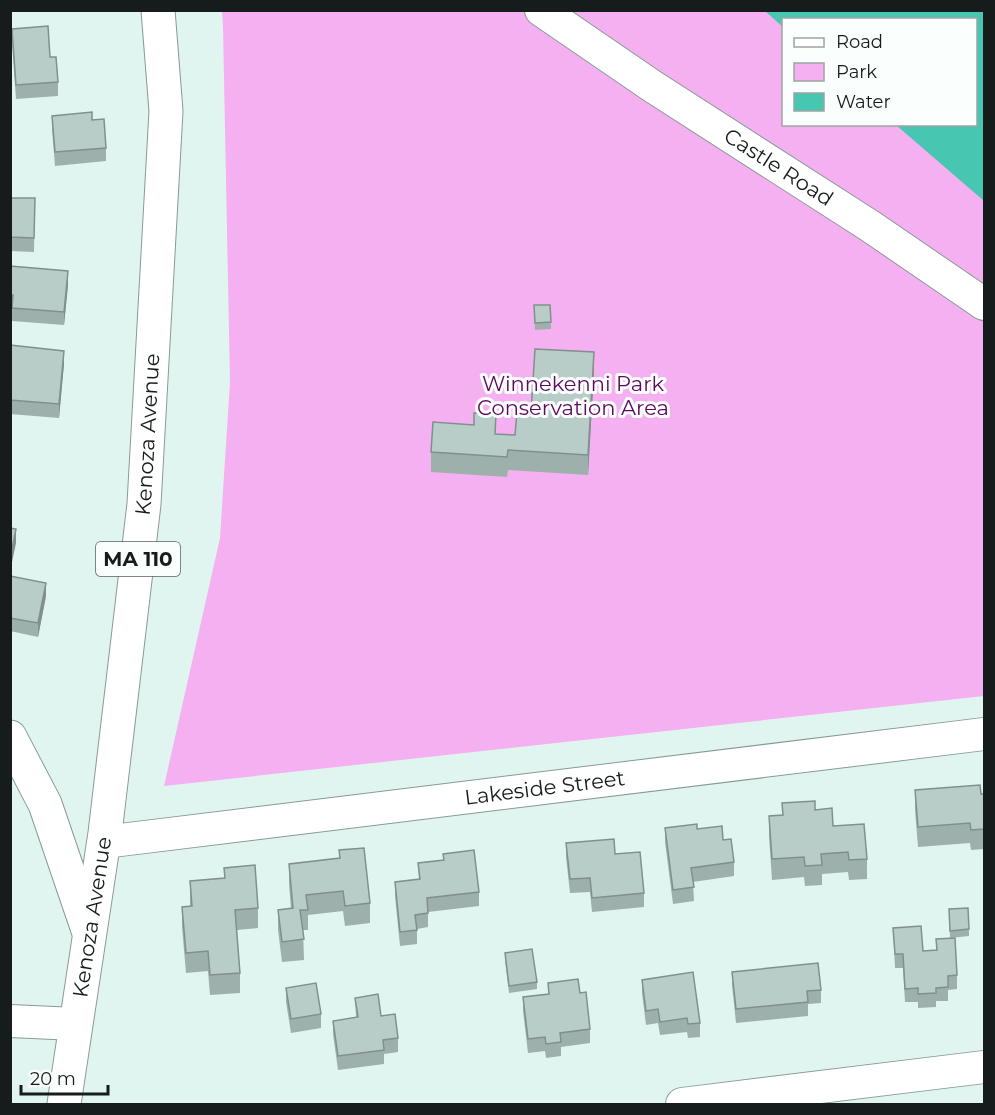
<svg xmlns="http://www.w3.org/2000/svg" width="995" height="1115" font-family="Montserrat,sans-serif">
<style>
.park{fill:#f5b0f1;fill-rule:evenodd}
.water{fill:#47c7b1}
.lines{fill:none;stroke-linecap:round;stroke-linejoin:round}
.minor-casing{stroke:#879b96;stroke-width:34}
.major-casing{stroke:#879b96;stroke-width:35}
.minor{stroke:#fff;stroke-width:32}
.major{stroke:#fff;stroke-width:33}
.wall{fill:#9eb0ac}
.shaded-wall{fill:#81908c}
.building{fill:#b8cdc8;stroke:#81908c;stroke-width:1.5}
.labels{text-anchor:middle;stroke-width:6;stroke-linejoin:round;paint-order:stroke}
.shield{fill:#fafefd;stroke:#5a605f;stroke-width:1.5}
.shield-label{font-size:20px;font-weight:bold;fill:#151c1b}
.street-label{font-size:21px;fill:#151c1b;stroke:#fafefd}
.park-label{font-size:21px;fill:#5d095c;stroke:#fafefd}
</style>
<rect width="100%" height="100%" fill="#e0f5f0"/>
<!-- park -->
<path class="park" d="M222 11H984V696L164 786 220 538 230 382 223 27ZM784 20H976V124H784Z"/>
<!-- water -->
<path class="water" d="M765 11H984V201L896 125 976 124V20H784L783 27Z"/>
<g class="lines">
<!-- minor casing -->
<g class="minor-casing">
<g id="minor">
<path id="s1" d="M541 10 652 86 870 226 984 304"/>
<path id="s2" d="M104 842 984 734"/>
<path d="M10 1021 76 1024"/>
<path d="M682 1104 984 1067"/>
</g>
</g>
<!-- major casing -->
<g class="major-casing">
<g id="major">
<path d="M10 737 45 804 88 930"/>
<path id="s3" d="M64 1104 105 833 144 504 166 111 158 10"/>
</g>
</g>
<!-- minor -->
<use href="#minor" class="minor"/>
<!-- major -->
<use href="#major" class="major"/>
</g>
<!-- wall -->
<path class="wall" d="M12 29 50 57 58 82V96L16 99 12 43Z
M52 116 92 120 106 148V161L55 166 52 129Z
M10 198H35L34 252 10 251Z
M10 266 68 285 64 325 12 321V309H10Z
M534 305H550L551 329 535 330Z
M10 345 64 364 59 418 10 414Z
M594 372 588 475 508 470 507 477 431 472V452L474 425 496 434 515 435 531 412Z
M10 576 46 596 38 637 10 631Z
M915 790 984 794V849L971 850 970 843 918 847 915 810Z
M782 803 815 810 867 859V879L849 880 848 872 822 874V885L805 886 804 877 772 880 769 836V816L782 815Z
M665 828 697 829 723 840 734 862V876L693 882 694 901 673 904 665 842Z
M566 843 615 854 644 893V907L592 912 590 892 570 893 566 857Z
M339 850 370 903V923L345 926 343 911 308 915V930H303L304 960 282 962 278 930V910L291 909 289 884V864L339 858Z
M443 854 479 892V906L428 912V927L417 929V944L400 946 395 896V882L419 880 418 863 443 860Z
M224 868 258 908V928L237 930 240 973V993L210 995 208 971 186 973 182 927V907L190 906V881L224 878Z
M949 909 969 929V936L950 938Z
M893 928 923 951 936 950V939L957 975V989L948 990V1001H936V1007L918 1008V1002H905L903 968H895Z
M505 953 537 982V989L509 993 505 960Z
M732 972 821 990V1003L808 1004V1016L736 1023 732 985Z
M642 980 700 1023V1037L688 1038 687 1032 660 1035 658 1023 646 1025 642 993Z
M548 983 580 993 590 1029V1043L561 1047V1056L546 1058 545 1051 528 1053 523 1011V997L548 994Z
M286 988 321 1014V1028L291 1033 286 1002Z
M355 998 381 1016 398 1038V1052L384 1054V1064L338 1070 333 1034V1021L356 1017Z"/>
<!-- shaded-wall -->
<path class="shaded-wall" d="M68 271V285L64 325V312Z
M64 351V364L59 418V404Z
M594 352V372L588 475V455Z
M16 529V543L10 572V559Z
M46 583V596L38 637V623Z"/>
<!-- building -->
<path class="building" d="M48 26 50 57H56L58 82 16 85 12 29Z
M92 112V120L104 119 106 148 55 152 52 116Z
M10 198H35L34 238 10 237Z
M10 266 68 271 64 312 12 308 13 295H10Z
M534 305H550L551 322 535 323Z
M10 345 64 351 59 404 10 400Z
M535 349 594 352 588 455 508 450 507 457 431 452 433 422 474 425V413L496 414 495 434 515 435 517 411 531 412Z
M10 528 16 529 10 559Z
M10 576 46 583 38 623 10 618Z
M980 785 981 794H984V829L971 830 970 823 918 827 915 790Z
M815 801V810L832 808 833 826 864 824 867 859 849 860 848 852 821 854 822 865 805 866 804 857 772 859 769 816 783 815 782 803Z
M697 824V829L722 826 723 840 731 839 734 862 691 868 694 887 673 890 665 828Z
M614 839 615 854 640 852 644 893 592 898 590 878 570 879 566 843Z
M364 848 370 903 345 906 343 891 306 895 308 910H300L304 939 282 942 278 910 293 908 289 864 340 858 339 850Z
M474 850 479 892 427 898 428 913 415 915 417 930 400 932 395 882 420 879 418 863 444 860 443 854Z
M255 865 258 908 235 910 240 973 210 975 208 951 186 953 182 907 192 906 190 881 225 878 224 868Z
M968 908 969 929 950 931 949 909Z
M921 926 923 951 937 950 936 939 955 938 957 975 948 976V987L936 988V993L918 994V988L905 989 903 954H895L893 928Z
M532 949 537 982 509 986 505 953Z
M818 963 821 990 807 991 808 1002 736 1009 732 972Z
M693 972 700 1023 688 1024 687 1018 660 1022 658 1009 646 1011 642 980Z
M578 979 580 993 586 992 590 1029 560 1033 561 1042 546 1044 545 1037 528 1039 523 997 549 994 548 983Z
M316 983 321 1014 291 1019 286 988Z
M378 994 381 1016 395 1014 398 1038 383 1040 384 1050 338 1056 333 1021 358 1017 355 998Z"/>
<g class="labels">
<!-- shield labels -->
<rect class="shield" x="96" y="542" width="84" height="34" rx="4.5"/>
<g class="shield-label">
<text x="138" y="566">MA 110</text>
</g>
<!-- street labels -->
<g class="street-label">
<text dy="7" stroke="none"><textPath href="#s1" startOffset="285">Castle Road</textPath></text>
<text dy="7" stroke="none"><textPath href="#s3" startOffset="675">Kenoza Avenue</textPath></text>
<text dy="7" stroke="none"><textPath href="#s2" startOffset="444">Lakeside Street</textPath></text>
<text dy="7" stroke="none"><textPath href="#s3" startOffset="189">Kenoza Avenue</textPath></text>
</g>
<!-- park labels -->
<g class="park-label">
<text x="573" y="391">Winnekenni Park<tspan x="573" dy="24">Conservation Area</tspan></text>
</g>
</g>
<!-- border -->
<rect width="995" height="1115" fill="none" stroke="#151c1b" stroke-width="24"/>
<!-- legend -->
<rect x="782" y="18" width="195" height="108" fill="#fafefd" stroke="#9ea4a3" stroke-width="1.5"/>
<rect x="794" y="38" width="30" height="9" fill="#ffffff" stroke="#9ea4a3" stroke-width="1.5"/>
<text x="836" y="48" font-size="18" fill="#151c1b">Road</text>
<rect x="794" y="63" width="30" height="18" fill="#f5b0f1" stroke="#9ea4a3" stroke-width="1.5"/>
<text x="836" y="78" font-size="18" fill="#151c1b">Park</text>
<rect x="794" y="93" width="30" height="18" fill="#47c7b1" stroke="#9ea4a3" stroke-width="1.5"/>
<text x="836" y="108" font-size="18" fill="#151c1b">Water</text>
<!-- scale -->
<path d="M21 1085v9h87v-9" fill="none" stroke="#151c1b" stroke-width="3"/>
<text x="30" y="1085" font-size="18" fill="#151c1b" stroke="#fafefd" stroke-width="4.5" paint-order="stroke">20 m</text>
</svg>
